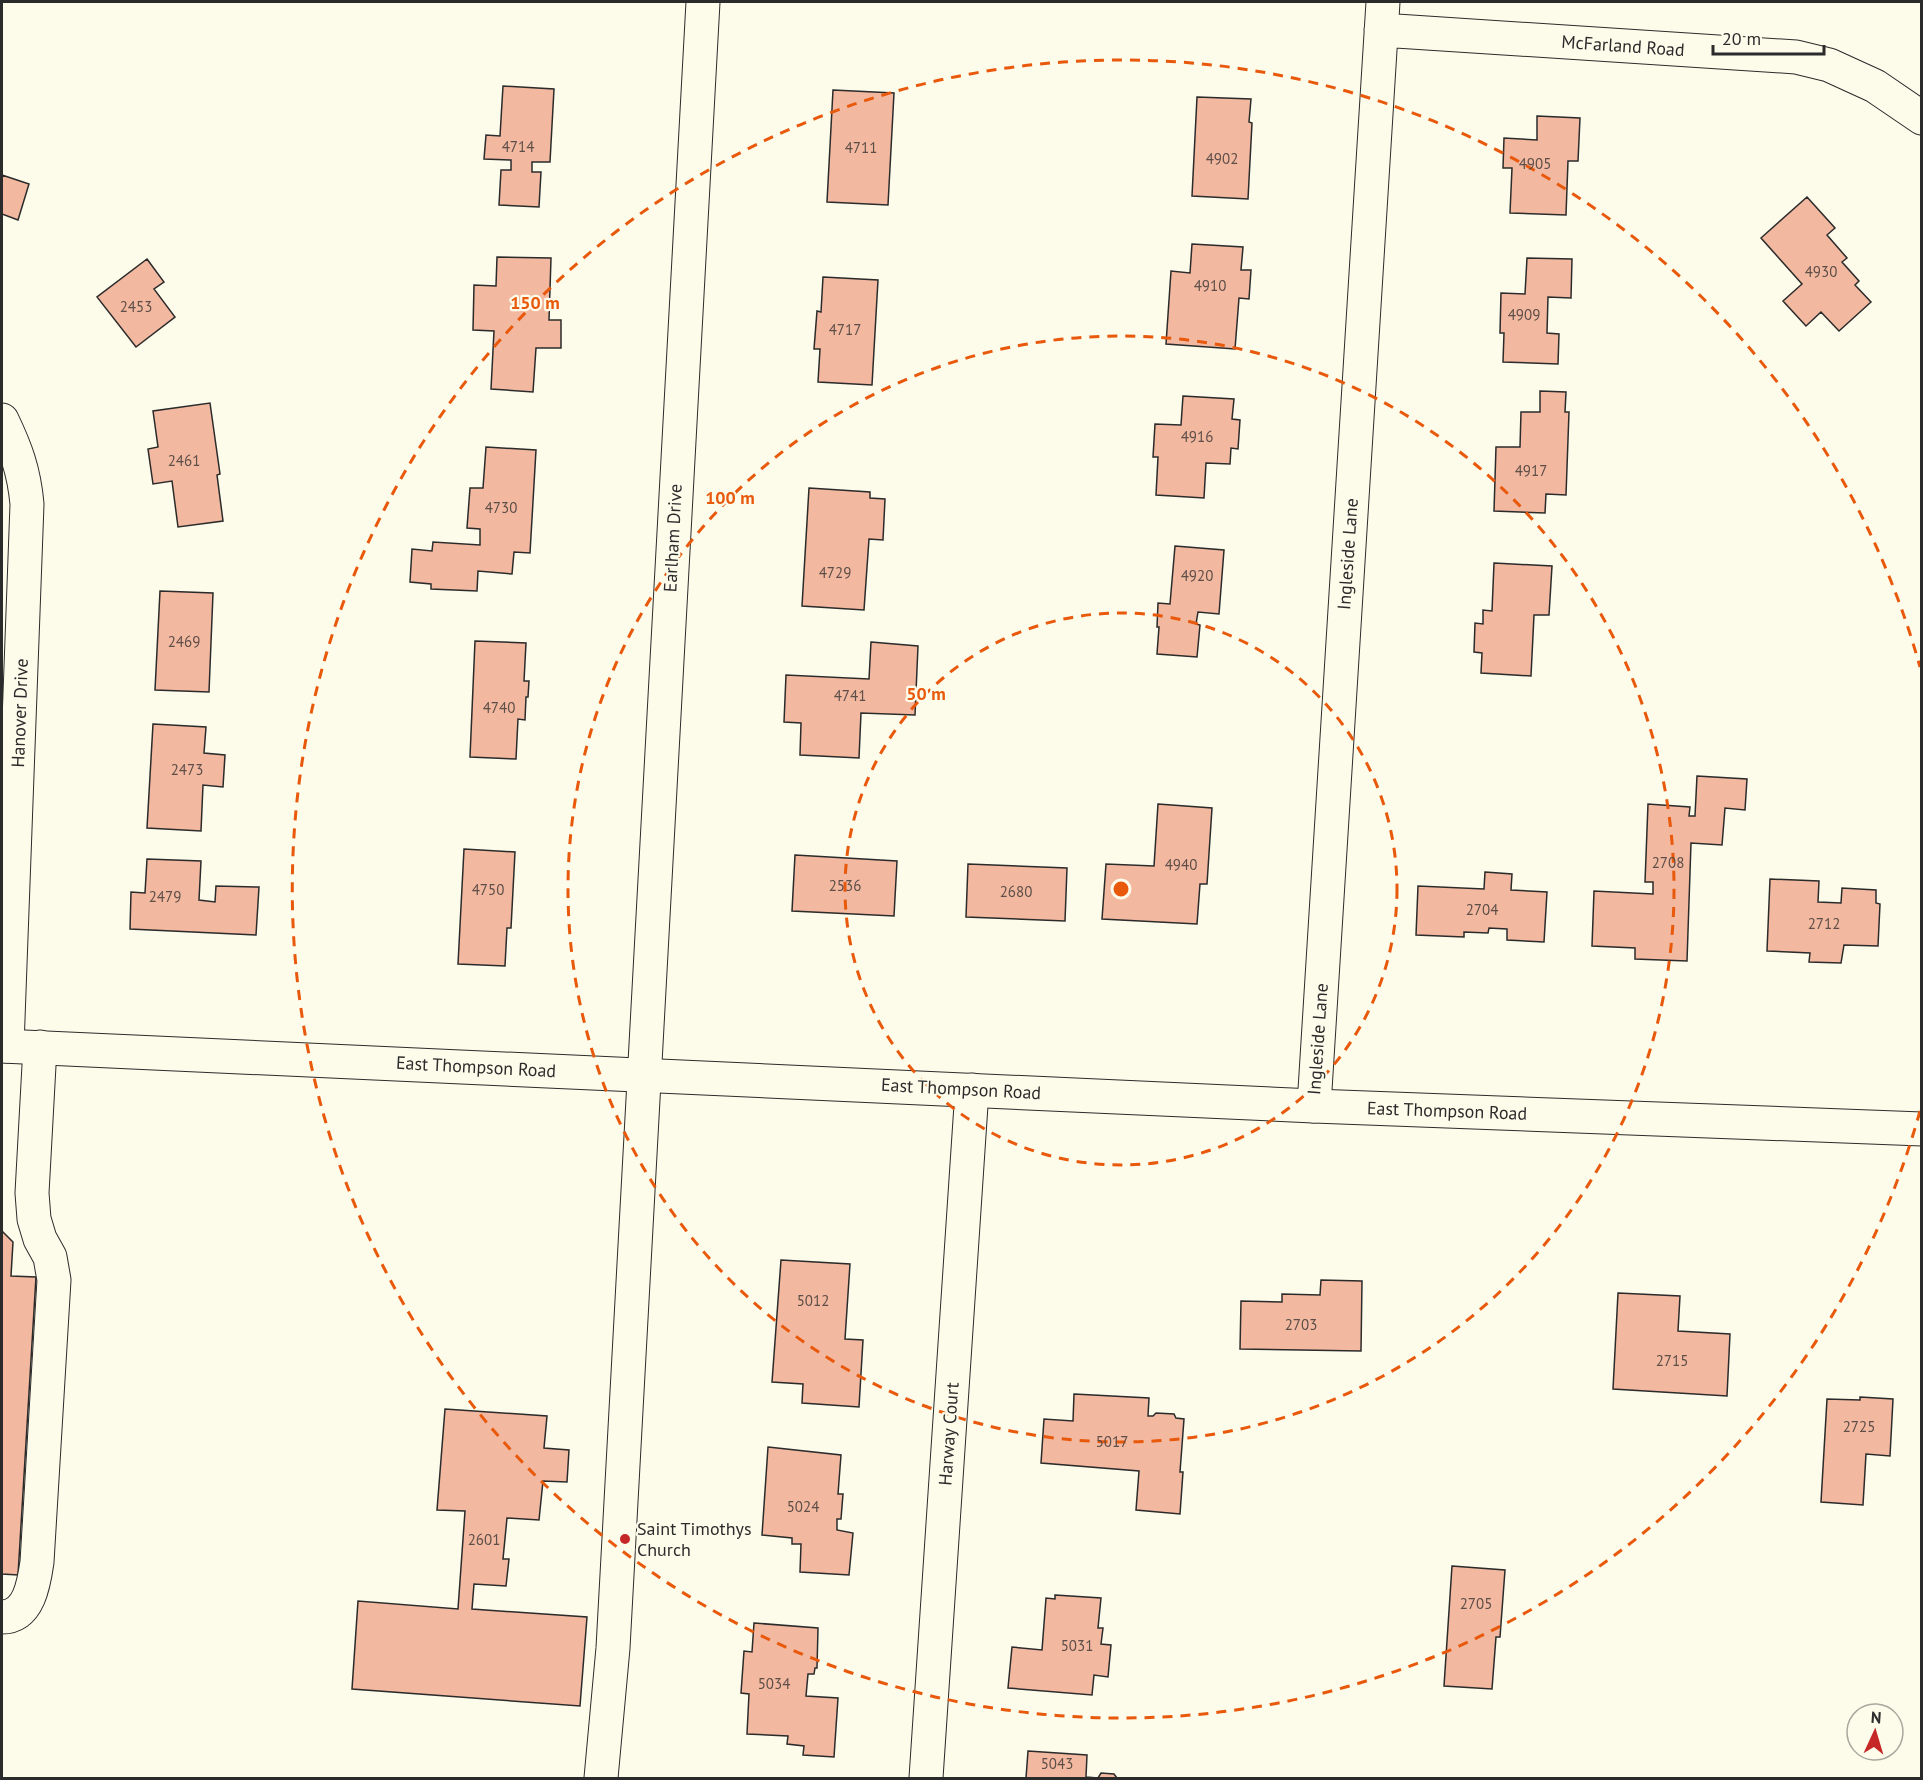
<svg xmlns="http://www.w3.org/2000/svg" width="1923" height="1780" font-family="'PT Sans',sans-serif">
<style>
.building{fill:#f2b8a0;stroke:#2b2b2b;stroke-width:1.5}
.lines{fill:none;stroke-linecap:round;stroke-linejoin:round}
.minor-casing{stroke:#2b2b2b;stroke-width:35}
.major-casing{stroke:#2b2b2b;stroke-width:35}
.minor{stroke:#fdfbea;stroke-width:33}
.major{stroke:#fdfbea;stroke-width:33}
.ring{fill:none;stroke:#e8590c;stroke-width:3;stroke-dasharray:10 8}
.poi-dot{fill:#c62828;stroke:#fdfbea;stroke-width:2}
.labels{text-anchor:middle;stroke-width:4.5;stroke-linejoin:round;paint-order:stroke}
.number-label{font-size:15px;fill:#5d4e48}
.street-label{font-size:18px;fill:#2b2b2b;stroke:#fdfbea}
.poi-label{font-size:18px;fill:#2b2b2b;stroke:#fdfbea;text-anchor:start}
.centre{fill:#e8590c;stroke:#fdfbea;stroke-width:3}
.ring-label{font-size:18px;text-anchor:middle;font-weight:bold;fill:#e8590c;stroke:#fdfbea;stroke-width:4.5;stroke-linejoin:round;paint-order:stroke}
</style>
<rect width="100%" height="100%" fill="#fdfbea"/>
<!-- building -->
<path class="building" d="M503 86 554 89 550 162H532V172H541L539 207 499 205 501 170H511V160L484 159 486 135 500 136Z
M833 90 894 93 888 205 827 202Z
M1197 97 1251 99 1249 122 1252 123 1248 199 1192 196Z
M1537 116 1580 118 1578 161H1568L1566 215 1510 213 1512 168H1503L1504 138 1537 140Z
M2 175 29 184 18 220 2 214Z
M1807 197 1835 228 1827 235 1847 258 1842 262 1859 281 1855 285 1871 302 1839 331 1821 312 1806 326 1783 301 1802 284 1761 238Z
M1192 244 1243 247 1241 270H1251L1249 299 1239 298 1235 349 1166 344 1171 271 1190 273Z
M497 257 551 258 549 320H561V348H536L533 392 491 389 494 331 473 330 474 285 496 286Z
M1527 258 1572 259 1571 298 1548 297 1547 333 1559 334 1558 364 1503 362 1504 333H1500L1501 293 1525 294Z
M147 259 164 282 154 289 175 317 136 347 97 297Z
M823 277 878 280 872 385 818 382 820 349H814L817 311 821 312Z
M1540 391 1566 392 1565 412H1569L1566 495 1546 494 1545 513 1494 511 1496 447H1520L1521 412H1540Z
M1183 396 1234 399 1232 419 1240 420 1238 449 1231 448 1230 464 1206 463 1204 498 1156 495 1158 457H1153L1155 424 1181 425Z
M210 403 220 474 217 475 223 521 178 527 172 481 153 484 148 449 158 447 153 411Z
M486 447 536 450 530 553 514 552 512 574 478 571 477 591 431 589V584L410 582 412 549 432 551 433 542 480 545V529L467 528 470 488H483Z
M809 488 870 492V498L885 499 883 540 869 539 864 610 802 606Z
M1175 546 1224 550 1219 614 1198 612 1196 624 1200 625 1197 657 1157 654 1159 627H1157L1158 603 1170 604Z
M1494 563 1552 566 1549 615H1534L1531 676 1481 673 1482 653 1474 652 1475 623 1483 624V610L1492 611Z
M160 591 213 593 209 692 155 690Z
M475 641 526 643 524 681H529L528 697H526L525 720 518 719 516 759 470 757Z
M871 642 918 646 915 715 861 713 859 758 800 755 801 723 784 722 786 675 869 679Z
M153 724 206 727 204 753 225 755 223 787 203 785 201 831 147 828Z
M1697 776 1747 779 1745 810 1725 808 1722 845 1691 843 1687 961 1635 959V948L1592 946 1594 891 1653 894V882H1645L1648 804 1690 807 1689 816H1695Z
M1158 804 1212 808 1207 884H1200L1197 924 1102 919 1106 864 1154 866Z
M464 849 515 852 511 928H507L505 966 458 964Z
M795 855 897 861 894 916 792 911Z
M147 859 201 861 199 900 215 902 216 886 259 887 256 935 130 929 131 892 145 893Z
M968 864 1067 868 1065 921 966 917Z
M1485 872 1512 874 1511 890 1547 892 1544 942 1507 940V929L1489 928 1488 933 1464 932V937L1416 935 1418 886 1484 889Z
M1770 879 1819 881 1818 902 1841 903 1842 888 1876 890V903L1880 904 1878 946 1844 945 1841 963 1809 962 1810 953 1767 951Z
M2 1231 13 1242 11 1276 36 1277 18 1575 2 1574Z
M781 1260 850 1264 845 1339 863 1340 859 1407 802 1403 803 1384 772 1382Z
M1321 1280 1362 1281 1361 1351 1240 1349 1241 1301 1282 1302V1294L1320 1295Z
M1618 1293 1680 1296 1678 1331 1730 1334 1727 1396 1613 1389Z
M1074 1394 1149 1398 1148 1416H1153L1156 1413 1174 1414 1176 1418 1184 1419 1180 1472H1183L1180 1514 1136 1510 1139 1471 1041 1463 1044 1419 1073 1421Z
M1860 1397 1893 1399 1890 1456 1866 1454 1863 1505 1821 1502 1827 1399 1860 1400Z
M445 1409 547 1416 544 1448 569 1450 567 1482 543 1481 539 1520 507 1518 503 1559H509L506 1586 474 1584 472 1609 587 1617 580 1706 352 1689 358 1601 458 1609 465 1511 437 1510Z
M768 1447 841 1455 838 1494H843L841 1519H837V1530L853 1533 849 1575 800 1572 801 1544H792V1538L762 1535Z
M1452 1566 1505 1570 1500 1637H1496L1492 1689 1444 1686Z
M1055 1595 1101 1598 1098 1628H1103L1101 1644 1111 1645 1108 1677 1094 1675 1092 1695 1008 1688 1012 1647 1042 1650 1046 1598 1055 1599Z
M754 1623 818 1628 817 1668H815L814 1674H808L806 1696 838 1698 834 1757 803 1755 804 1746 787 1744 788 1736 747 1734 749 1694 741 1693 744 1651 752 1652Z
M1028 1751 1087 1755 1086 1777 1098 1778 1101 1773 1114 1774 1117 1778H1026Z"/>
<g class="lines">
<!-- minor casing -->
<g class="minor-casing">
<path id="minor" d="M1381 30 1796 57 1829 65 1875 86 1922 118
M2 420C16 449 24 471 27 504L7 1046
M1314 1106 1383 2
M2 1617C29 1617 34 1583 37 1562L54 1280 50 1257 40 1239 34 1219 32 1193 40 1047
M601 1778 613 1648 703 2
M926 1778 972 1090"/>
</g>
<!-- major casing -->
<g class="major-casing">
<path id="major" d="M2 1046 1314 1106 1922 1129"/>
</g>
<!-- minor -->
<use href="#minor" class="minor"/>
<!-- major -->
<use href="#major" class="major"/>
</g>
<!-- distance rings -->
<g class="ring">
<circle cx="1121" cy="889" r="276"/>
<circle cx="1121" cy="889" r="553"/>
<path d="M1920 1111A829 829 0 1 1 1920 667"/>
</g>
<!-- markers -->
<circle class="poi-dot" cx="625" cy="1539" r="6"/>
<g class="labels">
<!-- number labels -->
<g class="number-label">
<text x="518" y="152">4714</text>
<text x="861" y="153">4711</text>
<text x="1222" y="164">4902</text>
<text x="1535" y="169">4905</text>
<text x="1821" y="277">4930</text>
<text x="1210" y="291">4910</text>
<text x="136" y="312">2453</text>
<text x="1524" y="320">4909</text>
<text x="845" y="335">4717</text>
<text x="1197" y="442">4916</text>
<text x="184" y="466">2461</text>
<text x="1531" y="476">4917</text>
<text x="501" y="513">4730</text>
<text x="835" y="578">4729</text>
<text x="1197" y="581">4920</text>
<text x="184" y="647">2469</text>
<text x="850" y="701">4741</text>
<text x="499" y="713">4740</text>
<text x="187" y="775">2473</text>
<text x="1668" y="868">2708</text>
<text x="1181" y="870">4940</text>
<text x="845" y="891">2536</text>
<text x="488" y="895">4750</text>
<text x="1016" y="897">2680</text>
<text x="165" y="902">2479</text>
<text x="1482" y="915">2704</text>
<text x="1824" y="929">2712</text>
<text x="813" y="1306">5012</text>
<text x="1301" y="1330">2703</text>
<text x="1672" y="1366">2715</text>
<text x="1859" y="1432">2725</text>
<text x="1112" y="1447">5017</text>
<text x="803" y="1512">5024</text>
<text x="484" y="1545">2601</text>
<text x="1476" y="1609">2705</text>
<text x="1077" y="1651">5031</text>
<text x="774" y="1689">5034</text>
<text x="1057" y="1769">5043</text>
</g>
<!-- street labels -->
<g class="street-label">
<text transform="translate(1623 46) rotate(4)" y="6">McFarland Road</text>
<text transform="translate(673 538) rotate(-87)" y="6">Earlham Drive</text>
<text transform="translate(1348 554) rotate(-86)" y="6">Ingleside Lane</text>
<text transform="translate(20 713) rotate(-88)" y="6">Hanover Drive</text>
<text transform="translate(1318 1039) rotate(-86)" y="6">Ingleside Lane</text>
<text transform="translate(476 1067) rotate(3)" y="6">East Thompson Road</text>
<text transform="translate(961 1089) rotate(3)" y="6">East Thompson Road</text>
<text transform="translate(1447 1111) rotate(2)" y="6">East Thompson Road</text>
<text transform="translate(949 1434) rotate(-86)" y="6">Harway Court</text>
</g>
<!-- poi labels -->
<g class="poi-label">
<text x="637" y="1535">Saint Timothys<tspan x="637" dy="21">Church</tspan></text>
</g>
</g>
<circle cx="1121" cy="889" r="9" class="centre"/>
<g class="ring-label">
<text x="535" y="309">150 m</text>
<text x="730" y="504">100 m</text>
<text x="926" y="700">50 m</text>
</g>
<!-- border -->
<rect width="1923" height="1780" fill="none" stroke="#2b2b2b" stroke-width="6"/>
<!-- north arrow -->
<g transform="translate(1875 1732) rotate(4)"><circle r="28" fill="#fdfbea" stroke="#a9a89e" stroke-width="1.5"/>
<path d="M0-4.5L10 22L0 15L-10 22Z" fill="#c62828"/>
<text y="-9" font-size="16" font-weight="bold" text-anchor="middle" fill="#2b2b2b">N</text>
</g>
<!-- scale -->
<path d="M1713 45v9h111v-9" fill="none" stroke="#2b2b2b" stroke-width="3"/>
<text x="1722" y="45" font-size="18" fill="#2b2b2b" stroke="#fdfbea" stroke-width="4.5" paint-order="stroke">20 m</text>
</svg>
